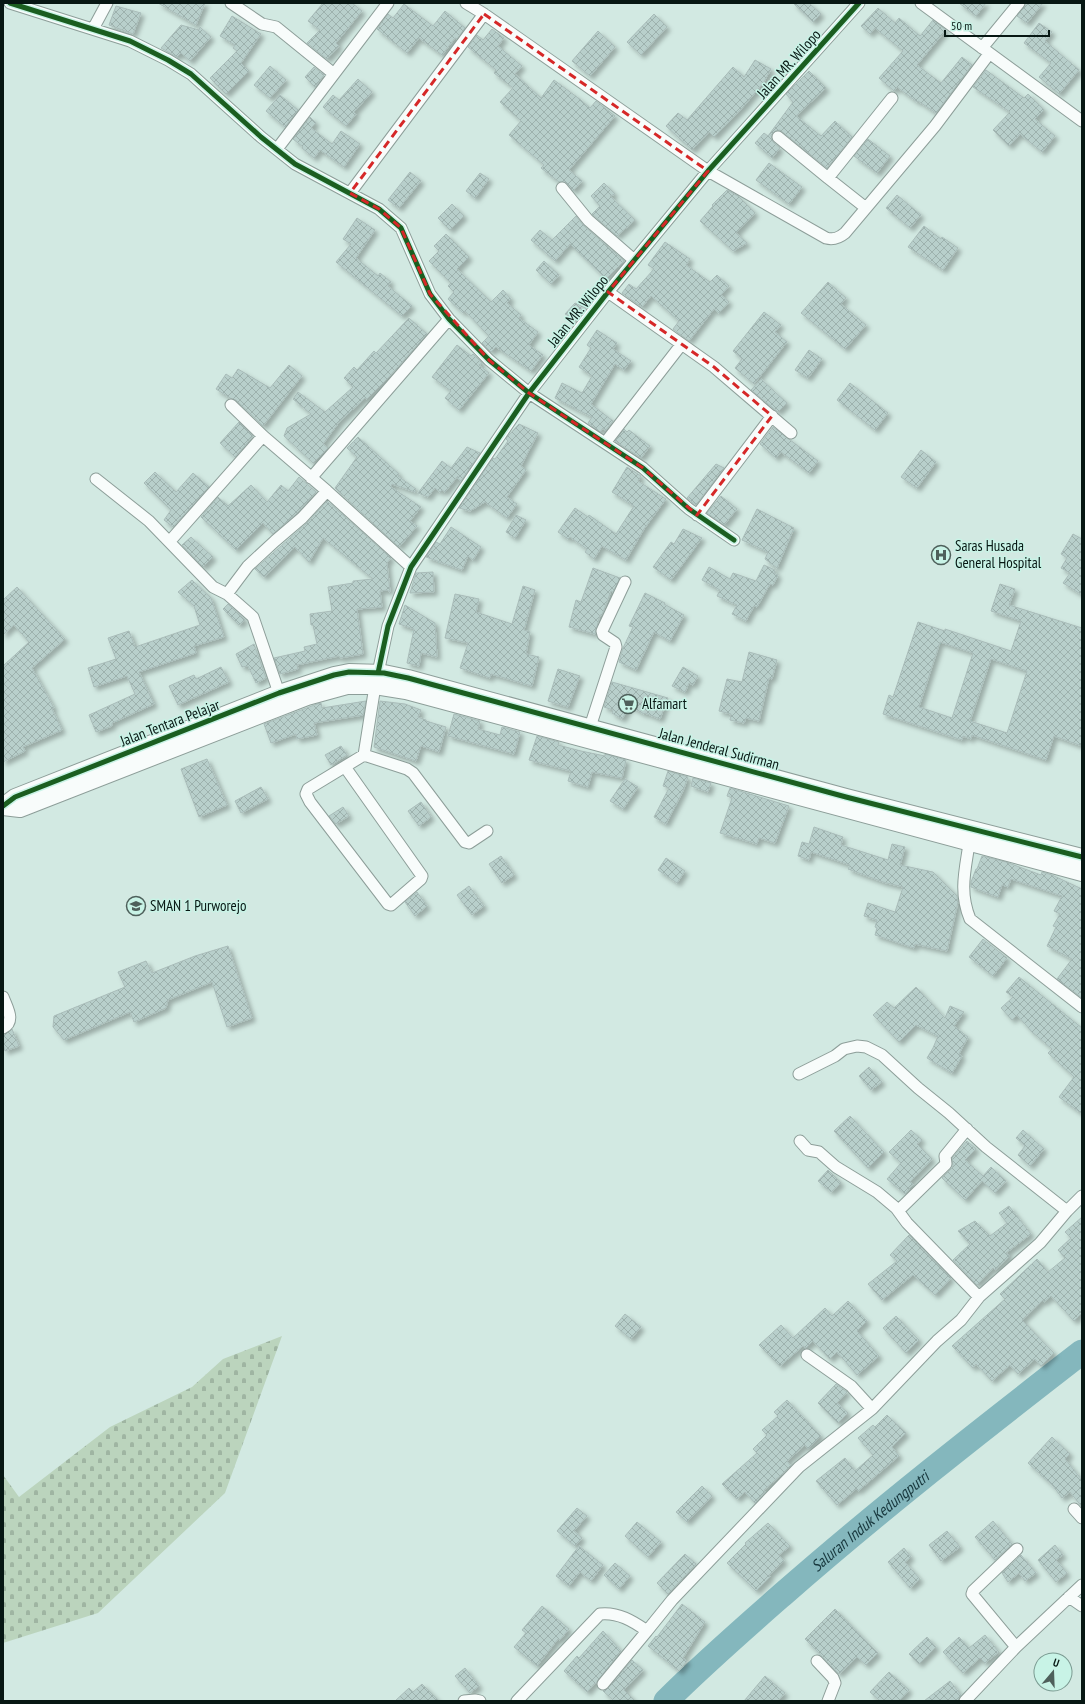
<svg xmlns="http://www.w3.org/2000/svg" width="1085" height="1704" font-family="'PT Sans Narrow',sans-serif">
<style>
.cemetery{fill:url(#cemetery-stones)}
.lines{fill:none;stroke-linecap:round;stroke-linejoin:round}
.river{stroke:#84b7bd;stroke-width:25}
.building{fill:url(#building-cross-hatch);stroke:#a9bcb9;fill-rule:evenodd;filter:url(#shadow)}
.minor-casing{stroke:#8d9e99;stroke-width:13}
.secondary-casing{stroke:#8d9e99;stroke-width:18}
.minor{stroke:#f8fcfb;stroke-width:11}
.secondary{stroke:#f8fcfb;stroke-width:16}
.cycleway-casing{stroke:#c8f3e6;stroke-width:8}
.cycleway{stroke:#1b5e20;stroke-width:5}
.marked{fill:none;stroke:#d62828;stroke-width:3;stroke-dasharray:8 5;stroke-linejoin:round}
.labels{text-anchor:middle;stroke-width:3;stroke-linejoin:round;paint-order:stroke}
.street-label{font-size:15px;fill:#071713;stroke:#c8f3e6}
.poi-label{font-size:15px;fill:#071713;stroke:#c8f3e6;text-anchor:start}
.water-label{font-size:16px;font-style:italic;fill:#18383e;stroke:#c8f3e6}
</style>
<defs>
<pattern id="cemetery-stones" width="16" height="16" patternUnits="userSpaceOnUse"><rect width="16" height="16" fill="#bbd4bd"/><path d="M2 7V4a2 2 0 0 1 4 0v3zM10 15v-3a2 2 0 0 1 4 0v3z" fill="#9fb5a2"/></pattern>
<pattern id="building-cross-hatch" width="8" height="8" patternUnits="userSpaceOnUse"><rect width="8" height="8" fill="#b8cfcb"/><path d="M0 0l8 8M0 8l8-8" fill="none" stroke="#9db1ad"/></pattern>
<filter id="shadow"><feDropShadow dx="3.5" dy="3.5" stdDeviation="2" flood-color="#0004"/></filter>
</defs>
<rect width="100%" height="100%" fill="#d2e9e2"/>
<!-- cemetery -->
<path class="cemetery" d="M282 1336 225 1493 98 1613 3 1643V1475L19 1497 110 1427 192 1387 223 1359Z"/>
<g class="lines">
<!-- river -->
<path class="river" id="s1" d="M666 1701C703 1664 742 1630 782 1595 879 1510 980 1431 1082 1352"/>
</g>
<!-- building -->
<path class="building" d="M158 3H205L196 25Z
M323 3H352L362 11 336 43 339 46 327 59 307 43 320 30 308 21Z
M793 3H809L821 14 813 22Z
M959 3H986L976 16Z
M1027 3H1043L1027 23 1017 16Z
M404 4 433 26 445 11 465 28 457 39 455 38 442 55 419 38 407 53 377 29 388 14 393 18Z
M116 6 141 13 133 34 109 25Z
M878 8 895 23 899 18 920 36 933 20 946 30 917 65 941 83 962 57 972 65 936 113 918 101 917 102 897 87 894 91 879 78 903 51 875 28 870 34 861 26Z
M654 14 667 27 641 55 627 42Z
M232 16 261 34 241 63 249 71 226 94 210 78 237 51 233 48 235 45 220 36Z
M1039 23 1052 32 1045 41 1079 70 1059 94 1039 77 1051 63 1024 43Z
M181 25 199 30 200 27 211 37 190 61 181 53 177 57 161 48Z
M492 29 504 38 498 46 522 66 515 74 541 98 554 80 581 100 590 108 596 101 615 116 569 170 582 181 573 191 565 182H559L541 168 544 165 509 135 521 121 500 102 513 88 494 73 496 70 468 47 477 35 483 40Z
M598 31 615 47 590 76 572 61Z
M755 60 771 69 764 82 744 106 714 137 709 132 692 150 666 126 678 113 687 120 733 67 744 77Z
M270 66 286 80 270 98 254 85Z
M314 67 324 75 315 87 305 77Z
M986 70 1024 98 1028 94 1044 110 1035 119 1055 136 1042 152 1020 134 1009 146 993 130 1010 112 973 87Z
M809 71 826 88 796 116 821 136 835 121 852 137 827 168 780 130 775 131 771 135 773 142 780 148 772 158 755 143 764 133 768 136 793 102 786 94Z
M358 79 372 92 354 112 356 114 346 126 323 107 333 95 339 100Z
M280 95 298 110 285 127 266 111Z
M310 117 316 123 311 128 332 144 341 131 360 144 344 167 320 150 314 158 302 148 303 147 293 139Z
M868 139 890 156 877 173 854 156Z
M769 163 802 187 789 204 756 180Z
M410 172 421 181 399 208 388 200Z
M480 173 489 179 475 198 466 191Z
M604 183 615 194 610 196 635 220 617 236 592 214 600 206 591 196Z
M727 190 738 196 755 213 736 233 747 243 733 251 700 221 713 206 712 205Z
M897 195 921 215 910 228 886 208Z
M452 204 464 216 450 230 438 218Z
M576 216 583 225 624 261 606 279 570 244 555 261 531 240 540 230 552 240Z
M357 218 375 230 356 258 378 276 380 273 391 282 388 286 412 306 402 316 336 262 351 244 343 239Z
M924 226 941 239 942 237 958 248 943 270 908 247Z
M446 234 469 257 457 269 491 302 503 290 511 299 507 303 521 315 519 318 538 332 529 345 543 355 531 371 496 347 491 352 482 343 489 336 484 331 465 311 463 313 448 299 454 292 448 286 451 283 429 261 439 251 434 246Z
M665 242 690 259 686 265 710 282 717 275 729 286 721 295 729 302 719 313 714 309 689 341 673 329 679 321 651 296 642 307 622 293 629 284 636 289 654 269 648 265Z
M544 261 559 275 551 284 536 270Z
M828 282 846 298 841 304 866 325 845 349 801 313Z
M575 303 586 308 577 320 565 314Z
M764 312 781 325 775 332 787 342 754 384 735 368 742 359 733 351Z
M409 318 427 334 388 378 367 399 365 398 340 421 323 444 328 448 313 463 284 436 287 428 311 414 293 399 298 392 325 412 353 387 344 378 354 367 357 370 374 351 376 353Z
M597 330 617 343 613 349 631 361 624 370 615 364 591 404 613 421 605 431 603 428 600 432 588 423 592 417 555 398 562 383 582 393 592 376 579 367 591 348 587 345Z
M457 345 471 356 473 354 482 363 479 365 489 373 459 410 445 398 451 391 432 377Z
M809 350 822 359 808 378 795 370Z
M289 365 302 376 263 426 236 400 230 398 216 389 226 374 232 378 238 369 270 388Z
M761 379 787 403 778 412 751 390Z
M850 383 888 413 875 430 837 400Z
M239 422 253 436 235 457 220 443Z
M519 424 538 433 521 466 526 470 507 497 517 504 507 518 485 502 470 511 459 508 493 458 495 459 508 441 506 439 507 437Z
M773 427 818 461 809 473 781 452 776 458 760 444Z
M624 429 627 432 629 430 650 446 641 458 615 441Z
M358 437 399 474 398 476 416 489 415 492 392 484 391 487 421 507 410 521 417 526 399 547 335 488 357 457 347 448Z
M467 447 480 453 461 481 457 478 458 476 445 492 442 490 440 492 435 488 428 497 418 493 442 461 451 468Z
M921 450 936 462 917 488 901 477Z
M716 464 724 468 696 505 687 498Z
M627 467 641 476 638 481 666 499 644 529 626 560 602 546 594 559 585 552 587 549 570 537 568 539 558 532 575 508 588 517 589 515 616 534 634 506 612 492Z
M155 472 176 492 193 473 209 487 173 527 164 520 171 510 144 483Z
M299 477 316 492 297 513 273 534 263 523 236 550 201 517 218 497 228 506 251 485 267 502 281 485 288 491Z
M721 496 737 509 724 525 707 513Z
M327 501 391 558 387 563 390 592 387 590 380 591 382 607 357 609 363 654 340 658 339 656 297 665 298 669 280 674 274 658 305 651 304 647 317 644 313 625H311L310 614 332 611 328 587 353 583V581L373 579 323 538 309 562 295 547 264 577 255 569 307 523Z
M757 509 794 528 777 568 765 559 768 552 742 540Z
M516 515 526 520 515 538 506 532Z
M451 527 481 547 473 560 468 556 462 570 426 557 436 542 440 544Z
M683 529 702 538 671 580 653 567 671 542 674 544Z
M1073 534 1082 539V595L1063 583 1070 573 1061 568 1067 558 1061 554Z
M191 537 213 557 203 567 182 545Z
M764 565 775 570 774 573 778 575 773 585 770 584 757 607 754 606 746 621 732 614 737 605 717 596 720 590 702 580 709 567 730 579 733 573 756 581Z
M593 568 620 578 613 592 611 591 602 615H600L595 634 569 627 576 600 581 602Z
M433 572 434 592 410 593 416 573Z
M192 580 211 598 224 637 194 646 196 653 139 672 154 704 112 723V726L96 732 89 715 135 694 127 676 94 687 88 668 116 659 108 638 129 631 135 647 200 625 194 606 178 592Z
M1000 584 1015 589 1009 605 1082 628V746L1054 736 1046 760 972 735 971 739 963 736 962 740 883 714 889 695 893 697 918 622 945 631V629L1011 651 1021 621 991 611ZM940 642 973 653 952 718 919 707ZM991 659 1027 671 1007 733 970 721Z
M523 586 535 590 524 630 530 632 526 654 539 657 532 686 491 674 490 678 460 668 468 643 445 638 455 594 479 599 476 612 512 624Z
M17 587 65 639 32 668 54 708 52 709 62 730 23 747 25 751 3 762V666L29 642 14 625 3 635V600Z
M645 593 665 603 664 604 684 615 670 641 654 632 636 670 619 662 623 648 633 627 629 626Z
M228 604 245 620 239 625 223 609Z
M405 605 435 623 437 657 421 653 419 666 407 663 414 629 399 624Z
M254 644 266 678 256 683 248 666 242 667 236 654Z
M749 652 777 660 772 679 769 678 759 721 746 718 744 723 730 720 731 714 719 711 727 679 742 682Z
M221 667 229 682 178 705 169 686 194 675 196 679Z
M683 667 698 676 693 685 689 683 685 692 672 686Z
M558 669 580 676 568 707 548 701Z
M612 682 668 698 660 719 645 713 644 714 630 706 622 719 612 713 613 710 604 707Z
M366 701 363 715 314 723 317 735 297 739 296 734 271 743 264 724 317 704 321 703 322 708Z
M380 701 405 704 421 710 418 717 426 720V721L446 727 439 752 421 746 416 761 374 747Z
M454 714 480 721 478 729 500 735 502 727 520 732 514 754 448 736Z
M537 736 559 742 558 745 581 751 605 756V754L626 760 622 778 592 772 588 787 568 781 571 771 529 760Z
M341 746 347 755 331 765 325 755Z
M207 759 227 805 199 817 181 769Z
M668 771 688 777 683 791 666 824 654 817 669 788 663 786Z
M693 778 711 783 708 792 691 786Z
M625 779 638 787 623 809 610 801Z
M261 787 268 799 241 813 235 801Z
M730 788 789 806 775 843 759 838 757 844 720 833 732 798 727 796Z
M421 802 431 817 419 826 408 811Z
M343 807 349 816 336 824 329 816Z
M814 827 843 837 841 845 888 860 892 844 905 847 900 865 933 872 957 896 958 902 947 951 915 944 914 948 875 935 877 928 875 927 877 920 864 916 868 903 895 912 903 887 883 882 848 869 850 865 811 852 809 860 798 856 802 842 809 844Z
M501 856 514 875 502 883 489 864Z
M982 856 1006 862 1041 875 1042 872 1052 875 1082 889V998L1057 979 1072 959 1047 946 1056 927 1053 926 1060 914 1054 911 1062 896 1011 879 1008 887 1002 885 998 897 971 887V882L976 869H977Z
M666 858 685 871 677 883 658 870Z
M469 886 484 906 472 915 457 895Z
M417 892 427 906 415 916 405 902Z
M983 939 1007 958 993 976 969 957Z
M228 946 252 1018 227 1027 212 982 168 1000 166 1008 134 1022 130 1012 64 1040 53 1027 54 1016 125 987 118 972 146 961 152 973 195 956Z
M1019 977 1082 1028V1114L1059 1097 1074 1077 1048 1053 1052 1049 1032 1032 1017 1015 1012 1020 1001 1008 1013 997 1006 992Z
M916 987 945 1018 950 1006 964 1012 954 1026 968 1037 959 1054 962 1056 952 1073 927 1058 933 1048 938 1036 916 1025 899 1042 873 1015 887 1002 894 1008Z
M12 1029 19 1046 5 1051 3 1044V1035Z
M869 1067 882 1082 871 1090 859 1076Z
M850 1116 884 1152 868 1168 834 1131Z
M911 1130 922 1140 917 1144 932 1159 910 1182 913 1184 905 1194 887 1179 901 1163 889 1152Z
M1023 1130 1044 1149 1030 1166 1018 1155 1025 1146 1016 1138Z
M967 1141 976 1149 965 1160 983 1176 991 1167 1006 1181 995 1193 982 1181 965 1200 942 1178 951 1169 953 1166 952 1158Z
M828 1170 841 1183 831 1192 818 1181Z
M1009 1206 1031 1234 1006 1253 1010 1256 995 1270 993 1268 977 1285 953 1260 970 1244 958 1231 975 1221 990 1236 1007 1223 999 1213Z
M1082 1217V1313L1074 1321 1051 1296 1044 1302 1043 1300 1022 1320 1054 1353 1041 1366 1035 1359 1018 1374 1010 1365 992 1381 976 1364 973 1368 952 1346 1005 1299 1000 1294 1037 1259 1048 1272 1065 1258 1058 1250 1071 1238 1065 1232Z
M909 1235 951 1278 935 1295 913 1275 882 1300 868 1284 897 1261 890 1255Z
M848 1301 867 1321 857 1331 879 1356 857 1375 837 1352 830 1359 813 1341 806 1348 803 1346 780 1366 759 1345 781 1325 793 1338 825 1308 832 1316Z
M625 1314 641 1327 631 1339 615 1326Z
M896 1316 919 1340 906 1353 883 1328Z
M836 1384 847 1392 837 1403 848 1413 838 1423 818 1403Z
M787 1400 821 1436 808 1449 805 1445 787 1461 791 1466 764 1490 765 1492 755 1503 745 1492 737 1499 722 1484 757 1453 753 1449 767 1435 762 1430 778 1416 774 1412Z
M887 1415 906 1433 892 1447 899 1456 858 1491 856 1489 837 1505 816 1481 845 1458 855 1471 873 1455 858 1438 873 1425 875 1427Z
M1052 1437 1070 1454 1065 1459 1082 1480V1507L1070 1492 1062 1498 1053 1486 1028 1463Z
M702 1486 712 1496 687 1522 676 1512Z
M577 1508 587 1516 574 1531 582 1538 575 1546 557 1531Z
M993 1521 1012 1544 995 1560 975 1537Z
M637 1522 661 1542 648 1557 625 1536Z
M768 1523 790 1546 779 1555 784 1561 769 1575 770 1577 756 1591 727 1563 746 1544 745 1543Z
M947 1531 960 1547 941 1561 929 1545Z
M1055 1545 1063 1555 1056 1560 1067 1573 1056 1582 1038 1560Z
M579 1546 603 1565 591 1581 580 1572 569 1586 556 1576Z
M904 1548 911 1557 905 1562 920 1579 910 1588 888 1562Z
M685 1554 696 1564 668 1594 657 1583Z
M1021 1555 1036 1573 1025 1581 1019 1573 1008 1582 1002 1573Z
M615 1563 630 1576 619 1589 604 1575Z
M682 1604 705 1622 683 1658 687 1661 679 1671 648 1646 656 1636 657 1637Z
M542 1606 569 1629 560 1640 558 1639 537 1666 514 1647 526 1633 522 1630Z
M835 1609 878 1653 866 1665 857 1657 839 1674 805 1639Z
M603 1631 621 1651 598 1680 596 1684 595 1683 587 1692 564 1671 577 1656 579 1658Z
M985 1635 999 1652 985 1663 980 1658 963 1673 943 1652 959 1637 969 1648Z
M927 1637 936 1647 919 1664 909 1654Z
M632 1660 643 1670 624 1690 635 1701H614L603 1691 608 1688Z
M465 1668 479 1686 470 1693 455 1676Z
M889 1672 909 1690 899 1701H880L870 1692Z
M765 1676 785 1693 778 1701H744Z
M950 1681 961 1695 958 1701H924Z
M422 1684 439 1701H395L409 1688 413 1692Z"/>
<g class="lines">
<!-- minor casing -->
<g class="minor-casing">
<path id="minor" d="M10 3 130 41 168 60 191 74 261 137 295 164 379 209 401 228 430 294 449 319 489 360 529 393 643 468 689 509 734 540
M231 3 262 24 276 27 334 74
M466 3 484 14 708 171 826 238C834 240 839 238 845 233L935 126 989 54
M921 3 1082 121
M93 29 107 3
M982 48 1019 3
M778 137 828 178 892 98
M277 149 388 3
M828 178 866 208
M562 188 588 220 634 260
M350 193 484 14
M608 292 714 367 791 433
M231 405 263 436 327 491 411 567
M605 443 681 345
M311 478 449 319
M96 479 149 521 213 587 227 594 253 617 279 693
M697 515 772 416
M170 541 263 436
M227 594 248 566 275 541 302 518 327 491
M378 673 388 626 411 567 529 393 608 292 708 171 859 3
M590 727 616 647 615 643 603 635 602 631 625 582
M364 755 407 769 413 773 465 842 469 843 487 831
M345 767 422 876 421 879 391 905 388 904 310 802 306 794 308 789 364 755 375 686
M969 844C965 871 959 892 970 919L1082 1007
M3 997C7 1008 16 1021 3 1028
M799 1074 835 1056 844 1049 857 1046 866 1047 882 1055 918 1088 949 1113 986 1147 1067 1211
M800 1141 808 1150 819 1152 836 1167 877 1192 896 1208 907 1223 979 1297
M898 1211 946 1164 945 1156 967 1129
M807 1355 851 1386 872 1409
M1074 1509 1082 1518
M1069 1597 1082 1606
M1016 1647 972 1594 973 1591 1017 1549
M817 1661 833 1678 835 1683 828 1701
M603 1684 647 1631
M464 1701 475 1700 480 1701
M517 1701 600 1614C618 1612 633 1621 647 1631L672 1600 799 1467 872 1409 937 1341 961 1320 979 1297 1040 1243 1067 1211 1082 1196
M965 1701 1016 1647 1082 1585"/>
</g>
<!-- secondary casing -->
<g class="secondary-casing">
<path id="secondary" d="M3 806 15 797 279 693 334 675 349 672 384 673 408 678 846 797 1082 857
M3 807 20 809 307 697 347 686H375L406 691 1082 873"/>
</g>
<!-- minor -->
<use href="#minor" class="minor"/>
<!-- secondary -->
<use href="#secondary" class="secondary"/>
<!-- cycleway casing -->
<g class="cycleway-casing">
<path id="cycleway" d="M10 3 130 41 168 60 191 74 261 137 295 164 379 209 401 228 430 294 449 319 489 360 529 393 643 468 689 509 734 540
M378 673 388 626 411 567 529 393 608 292 708 171 859 3
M3 806 15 797 279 693 334 675 349 672 384 673 408 678 846 797 1082 857"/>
</g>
<!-- cycleway -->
<use href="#cycleway" class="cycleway"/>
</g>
<!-- marked area -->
<path class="marked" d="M484 14 708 171 608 292 714 367 772 416 697 515 643 468 529 393 489 360 430 294 401 228 379 209 350 193Z"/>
<!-- icons -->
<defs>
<g id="hospital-ring" transform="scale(1)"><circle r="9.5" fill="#c8f3e6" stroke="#4e605b" stroke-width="1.5"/><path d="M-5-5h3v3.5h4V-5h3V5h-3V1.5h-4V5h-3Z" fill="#4e605b"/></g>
<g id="supermarket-ring" transform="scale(1)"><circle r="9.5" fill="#c8f3e6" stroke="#4e605b" stroke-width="1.5"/><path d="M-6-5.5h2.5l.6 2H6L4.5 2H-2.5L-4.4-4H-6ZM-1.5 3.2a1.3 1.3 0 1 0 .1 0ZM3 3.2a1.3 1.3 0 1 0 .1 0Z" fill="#4e605b"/></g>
<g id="school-ring" transform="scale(1)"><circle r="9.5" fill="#c8f3e6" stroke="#4e605b" stroke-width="1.5"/><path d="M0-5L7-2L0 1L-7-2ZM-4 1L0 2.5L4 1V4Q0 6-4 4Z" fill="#4e605b"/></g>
</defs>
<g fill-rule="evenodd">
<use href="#hospital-ring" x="941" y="555"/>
<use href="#supermarket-ring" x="628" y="704"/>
<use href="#school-ring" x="136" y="906"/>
</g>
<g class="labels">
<!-- street labels -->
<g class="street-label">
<text transform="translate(789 64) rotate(-48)" y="5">Jalan MR. Wilopo</text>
<text transform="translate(578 311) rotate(-51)" y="5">Jalan MR. Wilopo</text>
<text transform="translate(170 723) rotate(-21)" y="5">Jalan Tentara Pelajar</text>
<text transform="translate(719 749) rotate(15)" y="5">Jalan Jenderal Sudirman</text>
</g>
<!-- poi labels -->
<g class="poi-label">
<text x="955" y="551">Saras Husada<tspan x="955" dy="17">General Hospital</tspan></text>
<text x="642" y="709">Alfamart</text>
<text x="150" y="911">SMAN 1 Purworejo</text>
</g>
<!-- water labels -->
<g class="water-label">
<text dy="6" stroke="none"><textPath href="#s1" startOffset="272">Saluran Induk Kedungputri</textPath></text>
</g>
</g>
<!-- border -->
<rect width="1085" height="1704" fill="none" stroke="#071713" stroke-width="8"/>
<!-- north arrow -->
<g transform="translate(1053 1672) rotate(19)"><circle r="19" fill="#c8f3e6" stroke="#7b9b92"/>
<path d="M0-3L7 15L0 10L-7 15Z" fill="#4e605b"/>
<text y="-6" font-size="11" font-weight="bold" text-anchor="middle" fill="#071713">U</text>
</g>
<!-- scale -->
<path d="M945 30v6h104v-6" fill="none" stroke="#071713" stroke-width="2"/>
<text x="951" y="30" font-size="12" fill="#071713" stroke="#c8f3e6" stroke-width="3" paint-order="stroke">50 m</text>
</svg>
